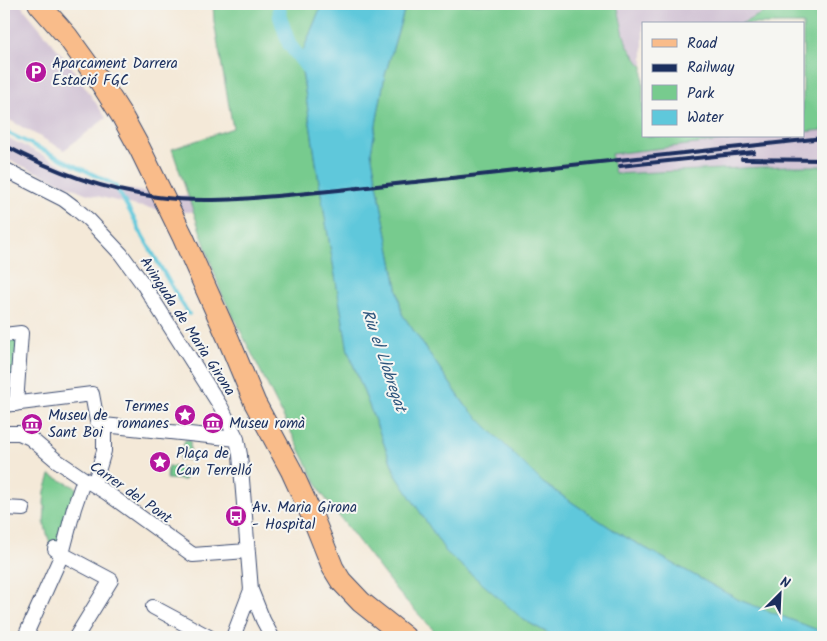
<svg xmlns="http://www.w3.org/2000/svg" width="827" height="641" font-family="Kalam,sans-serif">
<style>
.industrial{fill:#cebed1}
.green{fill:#77cb8e;stroke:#497d76}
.water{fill:#5fc8db;stroke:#3d7c9c}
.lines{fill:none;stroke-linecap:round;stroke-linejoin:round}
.stream{stroke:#5fc8db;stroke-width:4}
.canal{stroke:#5fc8db;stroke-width:14}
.minor-casing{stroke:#3c4b70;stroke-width:16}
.primary-casing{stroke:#3c4b70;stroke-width:23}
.minor{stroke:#fff;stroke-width:14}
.primary{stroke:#f9bc8a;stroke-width:21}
.rail{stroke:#1b2f5e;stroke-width:4}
.labels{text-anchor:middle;stroke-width:4;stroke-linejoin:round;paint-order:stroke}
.poi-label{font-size:15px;fill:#1b2f5e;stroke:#f6f6f2;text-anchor:start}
.street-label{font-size:15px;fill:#1b2f5e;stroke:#f6f6f2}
.water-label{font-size:16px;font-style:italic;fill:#2c557d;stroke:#f6f6f2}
</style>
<rect width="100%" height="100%" fill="#f6f6f2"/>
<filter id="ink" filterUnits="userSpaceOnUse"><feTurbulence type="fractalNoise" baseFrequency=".02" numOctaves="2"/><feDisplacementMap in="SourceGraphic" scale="10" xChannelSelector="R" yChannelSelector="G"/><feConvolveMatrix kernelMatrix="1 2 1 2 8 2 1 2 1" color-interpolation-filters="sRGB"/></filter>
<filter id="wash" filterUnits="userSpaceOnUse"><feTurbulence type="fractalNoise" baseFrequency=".0096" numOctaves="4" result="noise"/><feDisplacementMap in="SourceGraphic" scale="20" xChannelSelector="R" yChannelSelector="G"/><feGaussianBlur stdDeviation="1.12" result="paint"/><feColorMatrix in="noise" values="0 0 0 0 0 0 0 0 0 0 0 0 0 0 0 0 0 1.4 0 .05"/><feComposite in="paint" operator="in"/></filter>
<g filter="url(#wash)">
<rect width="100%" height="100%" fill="#f4e9d8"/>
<!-- industrial -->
<path class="industrial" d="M4 4H20L71 66 106 118 64 150 4 117Z
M617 4H779L778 5 741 24H643V66L640 65 627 45 624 35Z
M823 130V166H785L615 174 611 154 765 136H803V132Z
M4 136 91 179 111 186 144 192 168 195 192 196 244 210 187 212 162 210 137 206 85 193 4 158Z"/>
<!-- green -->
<path class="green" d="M213 4H322L300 59 319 182 348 351 396 475 524 620 555 637H440L397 591 322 494 221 292 172 149 233 128 214 22Z
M406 4H617L624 35 627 45 640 64 643 66V136H765L611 154 615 174 785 166H823V632L739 600 618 533 543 483 465 405 402 314 371 152 385 75Z
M779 4H823V130L803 132V24H741L778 5Z
M18 338 12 401 4 403V339Z
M185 440H190L191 460 179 459Z
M168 466 186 468 185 480 167 479Z
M50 475 77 488 60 547 52 551 44 523 45 507 44 504 45 491Z"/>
<!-- water -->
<path class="water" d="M322 4H406L385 75 371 152 402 314 465 405 543 483 618 533 739 600 823 632V637H555L524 620 446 552 396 475 348 351 319 182 300 58Z"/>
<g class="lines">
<!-- stream -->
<path class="stream" d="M4 131 115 185 137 224 138 228 179 299 189 314"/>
<!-- canal -->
<path class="canal" d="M279 4 280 17 289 44 312 74"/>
</g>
</g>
<g filter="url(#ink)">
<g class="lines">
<!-- minor casing -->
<g class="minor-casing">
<path id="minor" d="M4 169 63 199 75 208 89 220 121 254 143 284 221 407 237 439 240 455 251 590 263 620 272 637
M4 335 21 333 16 404
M4 405 92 394 97 421 104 425 237 439
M4 433H19L30 438 56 460 84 479 107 493 193 555 247 551
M94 485 104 451V425
M4 508 23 509
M55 549 62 554 111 580 76 637
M153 607 209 637
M28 637 29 634 27 632 62 554 74 508 84 479
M233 637 251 590"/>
</g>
<!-- primary casing -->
<g class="primary-casing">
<path id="primary" d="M39 4 67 36 101 83 122 116 140 149 183 237 228 338 255 403 291 470 313 518 333 568 341 581 361 602 405 637"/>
</g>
<!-- minor -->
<use href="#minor" class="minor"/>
<!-- primary -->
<use href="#primary" class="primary"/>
<!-- rail -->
<path class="rail" d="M4 145C52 171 103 190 157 197 200 203 244 199 287 195 333 191 378 186 424 181 557 166 690 152 823 138
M742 159 823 160
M620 166 754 152"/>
</g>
</g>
<!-- icons -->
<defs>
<g id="parking-disc" transform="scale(1.125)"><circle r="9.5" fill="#b5179e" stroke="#f6f6f2"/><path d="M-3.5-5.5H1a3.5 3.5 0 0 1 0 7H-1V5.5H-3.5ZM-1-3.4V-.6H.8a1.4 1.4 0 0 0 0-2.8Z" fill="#fff"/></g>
<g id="sight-disc" transform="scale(1.125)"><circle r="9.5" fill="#b5179e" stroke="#f6f6f2"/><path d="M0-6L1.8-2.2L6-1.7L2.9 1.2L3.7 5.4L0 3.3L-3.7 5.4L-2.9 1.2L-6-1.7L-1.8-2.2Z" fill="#fff"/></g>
<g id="museum-disc" transform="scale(1.125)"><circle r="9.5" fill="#b5179e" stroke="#f6f6f2"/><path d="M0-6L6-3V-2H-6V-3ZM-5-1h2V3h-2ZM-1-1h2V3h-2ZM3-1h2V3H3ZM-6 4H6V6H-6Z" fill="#fff"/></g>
<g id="bus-disc" transform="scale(1.125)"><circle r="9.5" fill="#b5179e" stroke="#f6f6f2"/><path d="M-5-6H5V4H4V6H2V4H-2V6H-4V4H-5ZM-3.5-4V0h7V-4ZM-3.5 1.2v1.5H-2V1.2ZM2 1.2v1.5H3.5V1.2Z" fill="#fff"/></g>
</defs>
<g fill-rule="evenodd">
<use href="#parking-disc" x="36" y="72"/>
<use href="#sight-disc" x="185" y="415"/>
<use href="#museum-disc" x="213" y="423"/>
<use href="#museum-disc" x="32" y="424"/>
<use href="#sight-disc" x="160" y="462"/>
<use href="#bus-disc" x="236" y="516"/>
</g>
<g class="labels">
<!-- poi labels -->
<g class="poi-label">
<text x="52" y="68">Aparcament Darrera<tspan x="52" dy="17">Estació FGC</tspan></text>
<text x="169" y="411" text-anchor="end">Termes<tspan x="169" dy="17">romanes</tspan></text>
<text x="48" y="420">Museu de<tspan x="48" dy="17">Sant Boi</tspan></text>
<text x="229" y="428">Museu romà</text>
<text x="176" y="458">Plaça de<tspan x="176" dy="17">Can Terrelló</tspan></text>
<text x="252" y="512">Av. Maria Girona<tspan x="252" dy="17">- Hospital</tspan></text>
</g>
<!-- street labels -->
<g class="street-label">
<text transform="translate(188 326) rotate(57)" y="5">Avinguda de Maria Girona</text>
<text transform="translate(131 492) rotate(35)" y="5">Carrer del Pont</text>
</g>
<!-- water labels -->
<g class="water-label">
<text transform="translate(385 360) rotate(71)" y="6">Riu el Llobregat</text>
</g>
</g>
<!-- margin -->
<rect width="827" height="641" fill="none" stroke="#f6f6f2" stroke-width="20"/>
<!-- legend -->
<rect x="642" y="22" width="162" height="115" fill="#f6f6f2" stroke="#9ea6b7"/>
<rect x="652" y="39" width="25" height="8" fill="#f9bc8a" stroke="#9ea6b7"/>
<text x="687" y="48" font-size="15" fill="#1b2f5e">Road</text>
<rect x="652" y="64" width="25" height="8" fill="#1b2f5e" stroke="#9ea6b7"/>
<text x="687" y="72" font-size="15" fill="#1b2f5e">Railway</text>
<rect x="652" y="85" width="25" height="15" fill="#77cb8e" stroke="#9ea6b7"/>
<text x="687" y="98" font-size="15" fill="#1b2f5e">Park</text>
<rect x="652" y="110" width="25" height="15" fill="#5fc8db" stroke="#9ea6b7"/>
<text x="687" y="122" font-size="15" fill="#1b2f5e">Water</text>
<!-- north arrow -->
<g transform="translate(780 594) rotate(24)" stroke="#f6f6f2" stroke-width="4" paint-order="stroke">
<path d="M0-4L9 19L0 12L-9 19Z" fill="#1b2f5e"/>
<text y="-8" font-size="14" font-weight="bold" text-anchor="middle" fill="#1b2f5e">N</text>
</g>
</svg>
